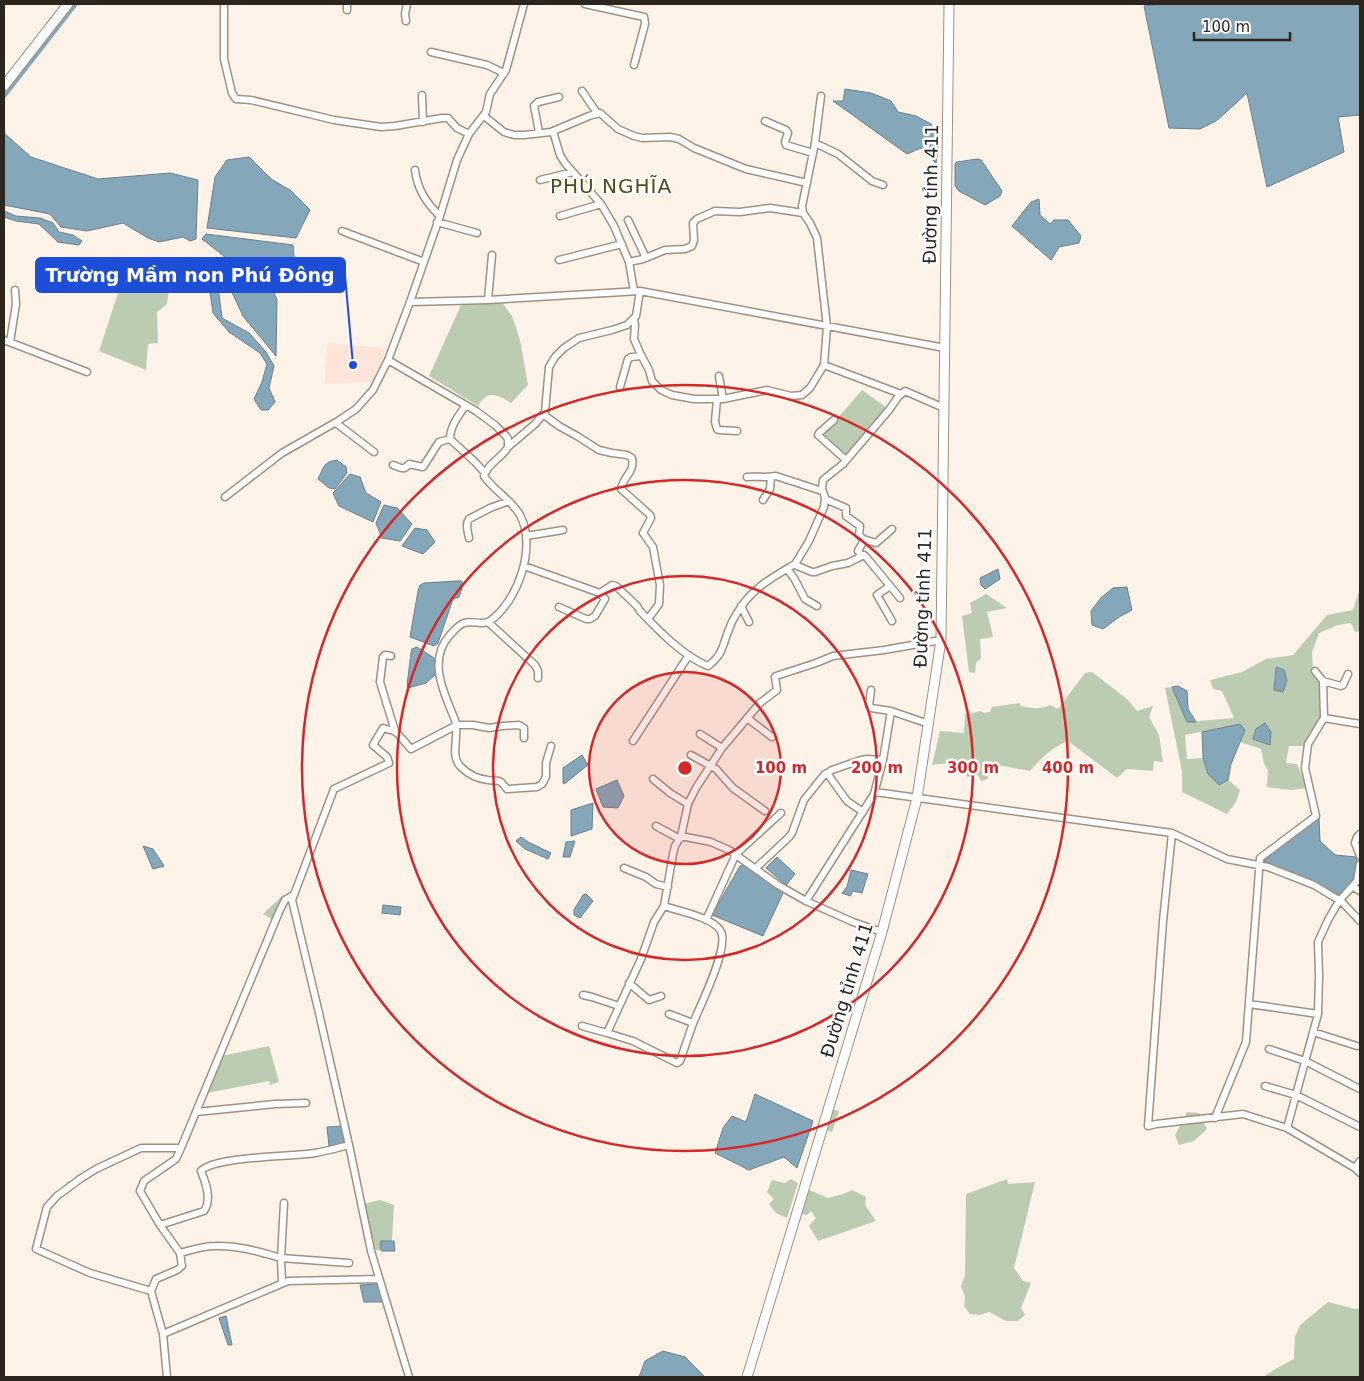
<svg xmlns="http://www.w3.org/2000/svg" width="1364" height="1381" font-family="'DejaVu Sans',sans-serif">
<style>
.education{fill:#fde5da}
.green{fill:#bbccb2;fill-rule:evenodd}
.water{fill:#85a7ba;stroke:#6b808c}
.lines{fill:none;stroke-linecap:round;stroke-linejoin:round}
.canal{stroke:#85a7ba;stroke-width:7}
.minor-casing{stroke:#a19180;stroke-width:9}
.secondary-casing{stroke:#a19180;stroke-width:11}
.minor{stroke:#fff;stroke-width:6}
.secondary{stroke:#fff;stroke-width:9}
.ring{fill:none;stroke:#d62828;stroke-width:2.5}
.labels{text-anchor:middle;stroke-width:5;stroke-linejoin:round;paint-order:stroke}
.street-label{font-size:18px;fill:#2d261f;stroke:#fff}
.quarter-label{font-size:20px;letter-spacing:1px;fill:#4a5016;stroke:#fff}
.centre{fill:#d62828;stroke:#fff;stroke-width:2.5}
.ring-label{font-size:15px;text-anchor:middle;font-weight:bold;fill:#d62828;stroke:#fff;stroke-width:5;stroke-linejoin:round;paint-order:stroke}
.leader{fill:none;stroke:#1d4ed8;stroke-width:2}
.callout-dot{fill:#1d4ed8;stroke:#fff;stroke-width:2}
.callout{fill:#1d4ed8;stroke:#1d4ed8;stroke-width:2}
.callout-label{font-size:19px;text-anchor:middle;font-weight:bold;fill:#fff}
</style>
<rect width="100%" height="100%" fill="#fef3e8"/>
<!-- education -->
<path class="education" d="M328 343 386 348 373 382 324 384Z"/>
<!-- green -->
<path class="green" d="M123 278 137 288 170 280 167 304 157 312 158 343 148 344 146 370 99 351Z
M502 302 512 316 520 340 528 385 511 403C496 394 488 390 478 406L429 376 461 305Z
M862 390 887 408 846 457 824 434Z
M1360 588V631L1355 632 1351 623 1338 625 1319 633 1312 652 1313 672 1321 684 1322 718 1303 746H1289L1286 763 1297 764 1307 788 1291 790 1267 787 1268 770 1264 764 1261 749 1240 742 1245 730 1240 724 1185 735 1187 759 1203 758 1208 774 1219 784 1228 780 1240 790 1236 802 1227 814 1182 792V771L1165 688 1172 687 1187 722 1234 718 1222 691 1213 689 1210 680 1242 672 1266 659 1293 655 1327 615 1353 610ZM1275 667 1284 670 1274 690Z
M986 594 1007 608 987 612 993 637 980 639 981 658 976 663 975 673 969 672 962 616 972 613 970 603Z
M1092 672 1127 699 1137 711 1153 706 1149 717 1159 735 1163 762 1154 761 1153 771 1127 769 1117 778 1068 741C1053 747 1041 758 1030 771L997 765 987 773 988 779 981 781 978 775 967 777 965 761 932 765 940 731 964 733 965 715 980 711 984 713 990 712 992 707 1020 703V706C1031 708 1040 710 1050 705L1058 709 1085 673Z
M283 895 284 896 273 920 263 914Z
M269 1046 279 1082 270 1085 269 1081 207 1093 221 1056Z
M832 1109 839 1111 832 1132 826 1130Z
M1187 1112 1199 1113 1207 1129 1194 1141 1179 1145 1175 1135Z
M791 1179 798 1183 787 1218 776 1213 769 1204 774 1199 767 1192 772 1180 785 1183Z
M1007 1179 1008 1184 1035 1182 1014 1268 1023 1281 1031 1283 1021 1308 1025 1315 1018 1321H1006L989 1312 979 1315 970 1314 964 1306 965 1297 961 1286 965 1275 966 1194Z
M807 1189 828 1198 843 1194 852 1190 866 1197 865 1205 876 1221 818 1241 809 1226 816 1218 811 1211 807 1215 801 1214Z
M380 1200 394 1205 392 1241H381L380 1247 382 1251 372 1249 363 1204Z
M1328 1302 1355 1309 1360 1308V1377H1263L1277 1368 1294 1359 1295 1337 1300 1325Z"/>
<!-- water -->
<path class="water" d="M1161 4H1360V115L1338 117 1344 152 1267 187 1247 93 1216 121 1200 129 1169 128 1144 6Z
M845 89 871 93 891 101 898 112 916 116 931 124 939 143 936 163 921 148 907 154 833 101H843Z
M4 133 31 157 98 179 170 173 198 180 196 239 190 241 183 237 159 242 148 238 123 223 87 231 61 227 50 214 4 205Z
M249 157 271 179 290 190 310 210 296 238 207 228 215 177 227 160Z
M977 159 981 160 1002 191 1000 196 985 205 959 191 955 186V164L957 162Z
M1039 199 1040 215 1050 224 1054 220H1068L1081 236 1079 243 1059 247 1051 260 1012 226 1031 202Z
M4 211 16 216 40 218 53 223 59 232 73 235 82 241 79 245 58 242 39 224 16 221 4 217Z
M206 234 293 245 295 267 275 283 274 293 277 300 276 356 243 316 224 275V256L202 239Z
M216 290 219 294 222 318 249 333 266 352 274 366 269 388 275 402 268 410H261L254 399 262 382 267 364 260 353 229 332 213 313 210 292Z
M337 460 346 467 347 473 335 489 329 488 318 479C324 467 323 462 337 460Z
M350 474 360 477 366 493 381 502 373 522 339 506 333 493Z
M384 505 397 508 412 524 400 541 382 538 376 523Z
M415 528 427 530 435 542 423 554 402 546Z
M998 569 1000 579 985 589 981 585 980 578Z
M456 581H461L463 585 459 597 453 599 438 643 434 646 410 637 418 591 420 585 424 583Z
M1127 587 1132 610 1119 617 1103 629 1092 625 1091 611 1101 598 1113 588Z
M417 647 434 658 436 674 426 683 408 688 407 685 411 653 412 649Z
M1276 667 1284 670 1287 680 1283 692 1274 690Z
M1178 686 1187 691 1188 709 1196 722H1187L1172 687Z
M1265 723 1271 732 1270 745 1253 739 1256 729Z
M1240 724 1245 730 1231 764 1228 780 1219 785 1208 774 1203 758 1202 732Z
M582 755 588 765 564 784 563 782V768Z
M617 780 624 796 618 808 603 807 596 789Z
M593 803 592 829 571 836V810Z
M1319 818 1320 841 1335 855 1356 857C1358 873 1352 888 1336 895L1264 861 1275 851Z
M521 837 528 842 551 853 548 859 525 849 516 841Z
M575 841 570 857H563L566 842Z
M143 846 153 849 164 866 153 869Z
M777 857 795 874 786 885 766 868Z
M745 864 783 893 763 936 712 915 740 866Z
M851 870 868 874 862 893 853 891 850 896 842 893 847 887Z
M586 894 593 901 580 918 574 915V910L583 895Z
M383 905 401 907 400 915 382 913Z
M755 1094 813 1121 797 1168 784 1157 749 1170 715 1153 723 1128 732 1116 746 1122Z
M341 1126 344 1144 329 1146 327 1127Z
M381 1241H394L395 1251H382L380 1247Z
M379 1284 383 1302H364L360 1285Z
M226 1316 232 1345H228L219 1318Z
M663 1351 685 1357 705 1377H639L645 1361Z"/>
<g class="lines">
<!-- canal -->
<path class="canal" d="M4 94 74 4"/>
<!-- minor casing -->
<g class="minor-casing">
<path id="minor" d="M224 4V59L232 93 236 99 251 100 334 120 381 127 395 126 442 118H448L457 128 469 134
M585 4 644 17 645 24 634 65
M347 10V4
M406 21 405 14 407 4
M431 52 487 65 504 73
M582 91 597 113
M422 95 423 122
M484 116 504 132 514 135H524L551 132 589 116 600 113 618 129 634 136 642 138 670 137 679 139 694 148 746 169 807 183
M765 121 786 130 788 133 785 142 786 145 813 153
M553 131 560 155 565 163 601 204 614 226 629 262 634 291
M539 132 534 106 538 102 559 97
M815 143 838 154 872 181 883 185
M415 170C417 189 426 203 440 216
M540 180 573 172
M560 216 601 204
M628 220 646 258
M437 222 477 233
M342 231 424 262
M559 260 622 244
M629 262 643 259 665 250 685 249 692 246 694 240 693 223 697 219 715 211 740 212 770 208 803 213
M488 300 492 255
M410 302 488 300 640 291 945 348
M634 319 635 325 634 339 640 353 649 370 652 381 661 390 672 395 694 399H723L767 390 791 396 802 395 810 388 824 365 827 327 817 238 810 223 803 213 802 206 815 143 821 96
M4 340 87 372
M10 342 16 304 15 290
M388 360 476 411 495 425 506 436 508 439V447C502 458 487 464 484 476 495 492 511 499 520 515 537 547 518 601 490 621 482 626 473 620 464 623 458 625 454 631 450 635 427 660 444 693 455 720 460 735 449 756 461 767 469 775 477 779 488 780 491 781 496 780 499 781 502 782 505 787 507 789L537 787 542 784 546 777V763L551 746
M824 365 901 394
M719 376 723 399
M620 387 628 359 631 357 641 356
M717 399 715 422 717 429 719 430 737 431
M466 405C459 415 450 426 450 439L475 462 485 473
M544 415 559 426 577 436 599 450 612 453 627 455 632 458C635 473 623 476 621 489L650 515 651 518 643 533 653 547 660 585 659 604 648 619
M834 420 819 433 818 435 846 460
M336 423 374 452
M508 447 535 424 545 412 549 367 555 357 564 348 579 338 612 330 627 325 636 316 640 291
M393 465C402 468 403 471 409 464L423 467 439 442 450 439
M747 477C757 476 766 478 776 476L822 491
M225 497 282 453 338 421 356 409 373 390 388 360 410 302 440 216 457 160 469 134 486 112 490 94 506 70 524 4
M763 500 770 489 771 477
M526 536 563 530
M469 538C468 532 465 524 469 519L490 508 509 501
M863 539 876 543 892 529
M862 555H864L867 558 900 598
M795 564V565L812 572H815L832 566 848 563 862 556 858 551 864 540 859 535 860 526 846 516V508L825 499
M524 566 600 593 605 599 595 616 590 619H586L559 607
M787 569 794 578 805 599 817 606
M890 586 877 595 892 621
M600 593 612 585 616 586 637 606 640 611C657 629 684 657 708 666 725 653 722 644 730 627 732 620 737 613 741 607 754 587 775 576 795 564L797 561 809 541 824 507 825 497 822 489 823 480 843 464 889 410 898 397 905 391 944 408
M741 606 749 622
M488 622 535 665 538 671V678
M391 656 385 655 383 657 380 682 395 731
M1323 681 1341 686 1343 685 1348 674
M871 690 869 705 871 708 891 711 929 724
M747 718 772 737
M1324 718 1360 724
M700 734 722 748
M633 741 689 655
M691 755 716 769 733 788 765 811
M827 773 847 801 863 812
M653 779 670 793 688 804
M875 792 1172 833 1227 859 1268 867 1314 885 1342 902 1360 921
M656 826 680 839
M1172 833 1163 921 1148 1126 1156 1124 1243 1114 1287 1128 1355 1168 1360 1173
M1360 834 1357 837 1355 843 1360 856
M624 868 646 877 656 884 668 887
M756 868 789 837 792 833 804 800 824 775 832 770 861 760 867 759 883 760
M1353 887 1360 891
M806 901 874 794 883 760 891 711
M706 920 736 854 781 813
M882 932 853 922 806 901 778 885 729 850 711 842 681 836 688 804 696 788 722 748 760 703 777 690 775 677 776 676 816 663 833 656 884 650 941 640
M629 983 649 1000 661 996
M583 995 592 997 619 1006
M1249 1004 1318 1014
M669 1014 693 1023
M582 1026 607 1033 633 1041 677 1063 680 1061C685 1047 689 1034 694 1021 701 1004 731 944 720 930 712 917 678 911 664 906
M1313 1032 1357 1046
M607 1033 641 959 654 922 664 906 673 854 675 846 681 836
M1269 1049 1305 1061 1360 1089
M1265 1086 1296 1095 1360 1127
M196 1112 275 1104 306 1103
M1215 1118 1246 1042 1260 858 1316 816 1305 768 1308 744 1324 718 1323 681 1315 671
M1287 1128 1318 1014 1319 976 1318 942 1328 920 1339 901 1357 881 1360 864
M1355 1168 1360 1161
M284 1203 281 1258 349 1263
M160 1225 204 1211C212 1200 206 1183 201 1171 214 1156 292 1157 315 1153 326 1151 338 1148 349 1145
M180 1253C191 1250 203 1246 215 1246 237 1245 260 1252 281 1258L282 1283
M151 1291 90 1273 36 1249 47 1207 57 1196 80 1179 96 1169 141 1148H181
M163 1334 288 1281 379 1279
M167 1377 163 1334 151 1291 156 1279 177 1270 182 1266 180 1253 160 1225 140 1191 144 1181 176 1159 181 1148 279 912 285 900 293 895
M409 1377 371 1251 349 1145 319 1013 292 900 334 789 389 763 387 757 373 745 383 728C388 730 394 730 397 733L411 749 457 725H473L489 728 502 726 519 725 524 728V738"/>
</g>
<!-- secondary casing -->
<g class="secondary-casing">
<path id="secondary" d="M4 86 68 4
M747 1377 882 932 917 798 941 640 949 4"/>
</g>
<!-- minor -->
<use href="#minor" class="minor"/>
<!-- secondary -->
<use href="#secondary" class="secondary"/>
</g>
<!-- distance rings -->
<circle cx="685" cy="768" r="96" fill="#d62828" fill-opacity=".12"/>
<g class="ring">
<circle cx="685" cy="768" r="96"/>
<circle cx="685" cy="768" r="192"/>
<circle cx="685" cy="768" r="288"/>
<circle cx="685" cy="768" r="383"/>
</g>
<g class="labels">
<!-- street labels -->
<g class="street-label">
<text transform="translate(931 194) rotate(-89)" y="6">Đường tỉnh 411</text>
<text transform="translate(923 598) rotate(-88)" y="6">Đường tỉnh 411</text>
<text transform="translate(847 990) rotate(-73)" y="6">Đường tỉnh 411</text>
</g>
<!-- quarter labels -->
<g class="quarter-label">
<text x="611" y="193">PHÚ NGHĨA</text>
</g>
</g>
<circle cx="685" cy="768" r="8" class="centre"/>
<g class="ring-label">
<text x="781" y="773">100 m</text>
<text x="877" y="773">200 m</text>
<text x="973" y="773">300 m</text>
<text x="1068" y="773">400 m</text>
</g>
<!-- callouts -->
<path class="leader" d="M353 365L345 275"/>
<circle class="callout-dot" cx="353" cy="365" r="5"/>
<rect class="callout" x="36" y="258" width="309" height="34" rx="5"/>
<g class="callout-label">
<text x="190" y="282">Trường Mầm non Phú Đông</text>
</g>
<!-- border -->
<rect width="1364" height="1381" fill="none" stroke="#2d261f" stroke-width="10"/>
<!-- scale -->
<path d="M1194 32v8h96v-8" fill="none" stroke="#2d261f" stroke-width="2.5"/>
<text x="1202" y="32" font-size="15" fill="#2d261f" stroke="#ffffff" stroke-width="4" paint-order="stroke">100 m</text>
</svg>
